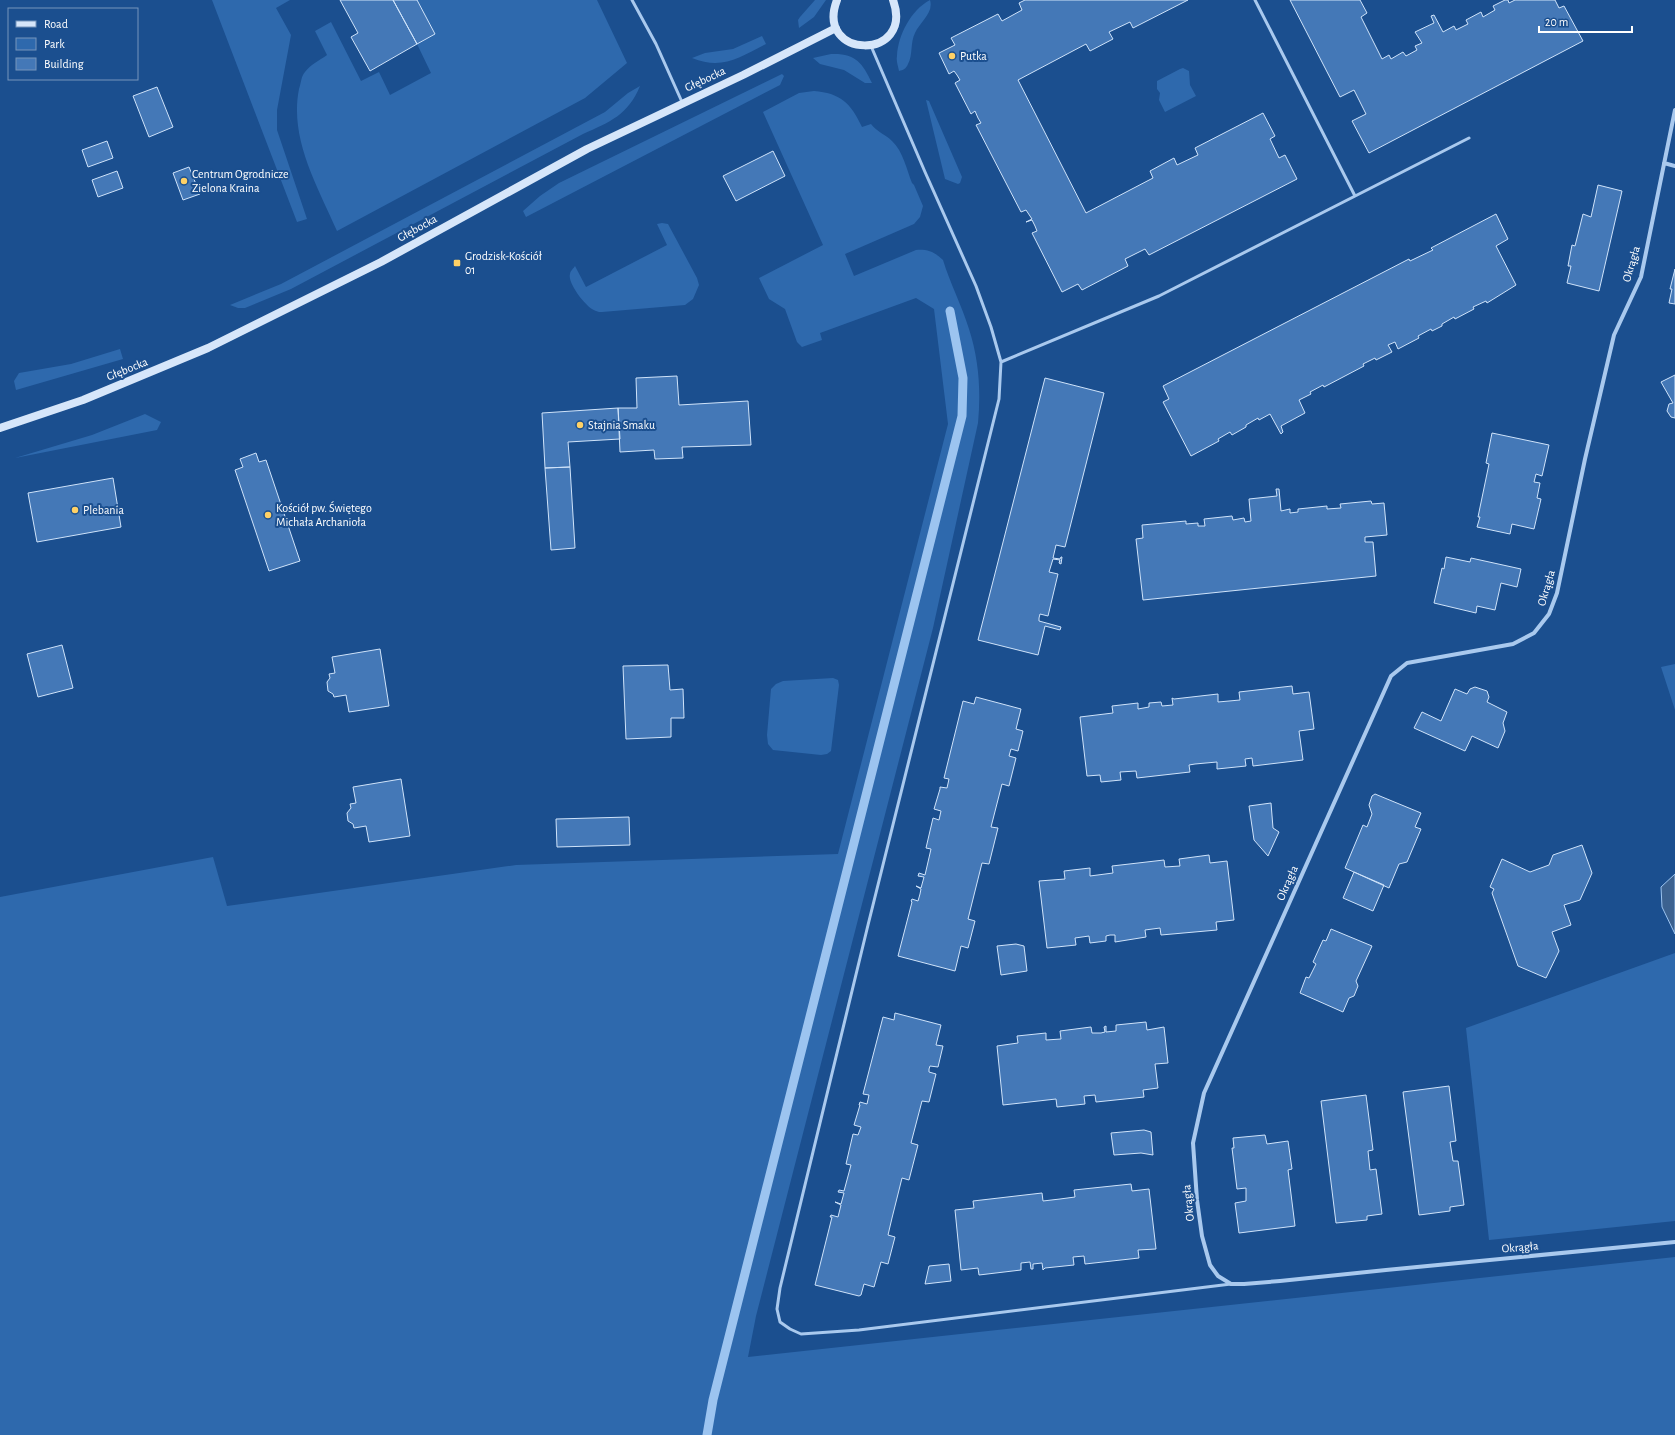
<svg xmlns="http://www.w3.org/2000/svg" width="1675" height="1435" font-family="'Alegreya Sans',sans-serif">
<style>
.green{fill:#2e69ad}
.water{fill:#3c6290;stroke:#9cc4f0}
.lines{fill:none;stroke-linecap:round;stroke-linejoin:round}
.stream{stroke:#9cc4f0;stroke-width:9}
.building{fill:#4478b7;stroke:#cfe3fa}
.lane{stroke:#a9c9ee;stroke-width:3}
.street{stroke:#a9c9ee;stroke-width:4}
.secondary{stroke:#d6e6fa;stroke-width:8}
.poi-dot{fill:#ffd166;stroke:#1b4f8f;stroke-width:1.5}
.labels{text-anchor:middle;stroke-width:4;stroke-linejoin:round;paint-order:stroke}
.poi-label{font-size:12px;fill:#fff;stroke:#1b4f8f;text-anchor:start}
.street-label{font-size:12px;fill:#fff;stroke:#1b4f8f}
</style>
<rect width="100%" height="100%" fill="#1b4f8f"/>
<!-- green -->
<path class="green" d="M212 0H290L276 8 291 35 277 110V130L307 219 297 222Z
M417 0H597L627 63 585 98 337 231C318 187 289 139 299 89 301 84 301 76 305 72 310 65 320 60 327 55L315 31 331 22 361 81 379 72 390 95 431 73 417 44 435 34Z
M815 0H826L814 17 799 28 798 20 800 17Z
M930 0C934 13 920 22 915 33 910 43 913 55 908 64 906 69 903 70 899 71 898 66 896 61 897 56 898 35 911 10 930 0Z
M762 36 766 44C739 58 722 70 692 58L705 53 733 49Z
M831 54C855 53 862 62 872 83H865L844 70 820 64 813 58Z
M1183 68 1189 71 1190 85 1196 96 1165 112 1159 100 1160 93 1157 89V81L1180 69Z
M782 74 784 76 780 85 526 217 523 211 540 196 559 183Z
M640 86C628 115 610 122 583 134L291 289 245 308H238L230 305 281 284 315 266 605 112 628 93Z
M814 91C840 93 851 103 862 127L871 124C877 132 885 134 892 141 903 151 907 171 912 183L914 185 923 206 920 217 914 224 845 254 854 276 916 250C927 249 935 252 943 260 950 283 962 306 969 329 979 360 981 391 978 423L933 628 756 1316 748 1357 1675 1257V1435H0V897L213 857 227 906 516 865 838 854 948 424 934 309 916 298 820 333 822 340 802 347 797 342 785 309 769 299 759 278 823 245 763 112 799 93Z
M926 100 929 101 962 177 960 183 958 184 945 179Z
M662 223 668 224 697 278 699 285 693 299 685 305 602 312C600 312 598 312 596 311 587 309 567 283 570 274 570 271 574 268 575 266L586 287 667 245 657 224Z
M120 349 123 359 16 390 14 381 19 373 71 364Z
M145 414 161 422 157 430 15 458 92 435Z
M1675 664V710L1661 667Z
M833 678 838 680 839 685 831 751 827 754 821 755 773 750 768 744 767 735 771 689 776 684 783 681Z
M1675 953V1221L1489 1240 1466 1028Z"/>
<!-- water -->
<path class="water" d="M1675 874V934L1662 907 1661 887Z"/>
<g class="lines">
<!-- stream -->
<path class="stream" d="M707 1435 713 1400 962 416 963 378 950 311"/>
</g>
<!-- building -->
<path class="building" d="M340 0H393L417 44 370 71 351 37 358 33Z
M393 0H417L435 34 417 44Z
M1025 0H1188L1133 28 1130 22 1109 32 1113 39 1090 51 1086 44 1018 80 1086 213 1153 178 1150 171 1174 158 1177 165 1198 155 1195 148 1263 113 1275 136 1270 139 1279 158 1285 155 1297 179 1149 255 1145 249 1125 259 1128 266 1082 290 1078 284 1062 292 1032 233 1037 231 1035 226 1032 220 1026 222 1032 219 1026 210 1021 212 976 125 981 123 978 118 975 111 971 114 955 83 960 80 957 75 954 71 949 74 939 53 955 45 951 38 998 14 1002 21 1022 10 1019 3Z
M1290 0H1360L1367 13 1361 17 1382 59 1389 55 1391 59 1403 52 1406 56 1417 50 1415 46 1422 43 1415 32 1434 23 1431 16 1434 15 1443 32 1454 26 1456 30 1468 24 1466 20 1481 12 1483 17 1495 10 1493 6 1505 0H1508L1509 3 1515 0H1555L1559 8 1564 6 1583 41 1369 153 1352 121 1366 114 1354 90 1340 97Z
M157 87 173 127 149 137 133 96Z
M107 141 113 158 88 167 82 150Z
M773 151 785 176 736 201 723 176Z
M189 167 200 194 183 200 173 173Z
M117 171 123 188 98 197 92 180Z
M1598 185 1622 191 1599 291 1567 283 1571 266H1568L1572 245 1575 246 1583 214 1591 217Z
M1496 214 1508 239 1496 246 1516 285 1487 303 1486 301 1473 307 1474 309 1455 319 1454 317 1442 324V326L1432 331 1431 329 1418 336 1419 338 1398 349 1395 342 1388 345 1392 352 1376 360 1375 358 1363 364 1364 366 1324 387 1323 385 1310 392 1311 394 1299 400 1305 413 1281 426 1283 432 1281 434 1270 414 1259 420 1258 418 1246 425V427L1232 435 1230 432 1218 439 1219 441 1191 456 1163 402 1169 399 1163 386 1409 259 1410 261 1433 250 1431 248Z
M1675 269V304L1669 303 1672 289H1670Z
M1675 375V418L1671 417 1667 411 1669 404 1673 403 1661 382Z
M677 376 679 405 748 401 751 445 682 447 683 458 655 459 654 450 620 452 618 408H637L636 378Z
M1045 378 1104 393 1065 547 1056 545 1053 558 1060 559 1061 557H1062L1061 564 1059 563 1060 560 1053 559 1049 572 1058 574 1048 616 1040 614 1039 618V621L1061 627 1060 630 1045 626 1038 655 978 640Z
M618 408 620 439 568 442 570 467 545 468 542 413Z
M1492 433 1549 445 1542 476 1536 474 1534 482 1540 483 1537 498 1541 499 1534 529 1512 524 1510 534 1477 527 1480 517H1478L1489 464 1486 463Z
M256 453 259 462 266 460 300 561 269 571 235 470 243 467 240 459Z
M570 467 575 548 551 550 545 468Z
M113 478 121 527 37 542 28 493Z
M1276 489H1279L1281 511 1290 509V513L1298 512V509L1327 506V509L1341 508 1340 504 1371 501 1372 504 1384 503 1387 535 1365 537V542H1373L1376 576 1143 600 1136 539 1143 538 1142 525 1186 521V524L1198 523V526H1205L1204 519 1232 516 1233 520 1244 518 1245 522 1251 521 1249 499 1277 496Z
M1446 557 1470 562 1471 558 1521 569 1517 587 1501 583 1495 610 1477 606 1476 613 1434 603 1442 568 1444 569Z
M62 645 73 688 38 697 27 654Z
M380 649 389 706 349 712 346 695 334 697 333 694 328 691 327 682 330 678 329 674 335 673 332 657Z
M668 665 670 690 683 689 684 718H671V737L626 739 623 666Z
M1292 686 1293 694 1309 692 1314 729 1299 731 1303 760 1253 766 1252 758 1245 759 1246 766 1217 769V762L1195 764 1189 765 1190 772 1137 778 1136 771 1120 772 1121 780 1101 782 1100 775 1087 776 1080 717 1113 713 1112 706 1138 703V709L1149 707V703L1161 702 1162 706 1173 705 1172 698 1174 699 1218 694V702L1240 700 1239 692Z
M1475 687 1487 691 1489 697 1487 702 1507 712 1503 723 1505 731 1498 748 1472 736 1465 751 1414 728 1422 712 1441 721 1455 689 1467 694 1470 689Z
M976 697 1021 709 1016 729 1023 731 1018 751 1011 749 1009 756 1016 758 1009 786 1002 784 991 827 998 828 989 864 982 863 968 919 975 921 968 948 961 946 955 971 898 956 912 902 911 901 912 899 918 901 920 894 921 889 916 886 921 888 924 877 918 876 919 873 925 875 931 849 926 848 933 818 939 820 941 811 934 809 940 789V787L947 788 949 779 944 778 963 701 974 704Z
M401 779 410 836 369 842 366 826 354 828 353 824 348 821 347 813 351 808 350 804 356 803 353 787Z
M1375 794 1421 813 1415 827 1421 829 1407 862 1399 864 1389 888 1345 868 1363 825 1367 827 1372 814 1369 805 1372 796Z
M1271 803 1273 828 1279 832 1268 856 1254 840 1249 806Z
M629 817 630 845 557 847 556 819Z
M1582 845 1592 873 1580 900 1564 905 1571 925 1552 932 1559 951 1546 978 1518 966 1492 893 1494 889 1490 887 1502 859 1530 872 1549 865 1553 855Z
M1209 855 1210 863 1227 861 1234 920 1216 922 1217 930 1161 935 1160 928 1145 930 1146 937 1115 942V935H1110L1106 936V941L1090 943 1089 936 1075 938 1076 945 1047 948 1039 881 1065 879 1064 871 1090 868V876L1113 873 1112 866 1164 860 1165 867 1180 866 1179 859Z
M1354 872 1384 885 1373 911 1343 898Z
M1331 929 1372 946 1356 981 1358 986 1354 996 1349 998 1343 1012 1300 993 1306 977 1309 978 1316 964 1313 962 1323 940 1326 941Z
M1016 944 1024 946 1027 971 1001 975 997 946Z
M895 1013 941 1025 936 1045 943 1046 938 1067 930 1066 929 1069V1072L936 1074 929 1102 922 1101 911 1143 918 1145 909 1180 902 1178 892 1218 888 1235 895 1237 888 1264 881 1262 874 1287 864 1284 861 1295 859 1296 815 1285 832 1217H830L831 1215 838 1217 841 1205 835 1202 841 1204 844 1193 838 1192 839 1190 844 1191 851 1165 846 1164 853 1134 858 1135 861 1127 854 1125 860 1105H859L860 1102 867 1104 869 1095 863 1094 883 1017 894 1020Z
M1146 1022 1147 1030 1164 1027 1168 1063 1155 1064 1158 1088 1143 1090 1144 1097 1096 1102 1095 1095 1084 1096 1085 1104 1057 1107 1056 1099 1003 1105 997 1046 1018 1043 1017 1036 1046 1033V1040L1061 1039 1060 1031 1091 1027 1092 1033H1101L1105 1032 1104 1027 1106 1026V1032L1116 1031V1025Z
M1449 1086 1456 1141 1450 1142 1453 1161H1458L1464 1205 1450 1207V1211L1419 1215 1403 1092Z
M1366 1095 1373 1150 1368 1151 1370 1170 1376 1169 1382 1214 1367 1216V1220L1336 1223 1321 1101Z
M1144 1130 1151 1132 1153 1155 1141 1153 1114 1155 1111 1133Z
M1265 1135 1267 1144 1288 1141 1292 1169 1288 1170 1295 1226 1239 1233 1235 1203 1246 1201V1188L1237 1189 1232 1148H1234L1233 1138Z
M1131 1184 1132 1191 1149 1189 1156 1249 1138 1250 1139 1258 1085 1264 1084 1256 1073 1257 1074 1265 1045 1268 1043 1270 1042 1263 1033 1264V1269H1031L1030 1262 1021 1263V1270L979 1275 978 1268 961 1270 955 1210 974 1208 973 1201 1042 1193 1043 1201 1060 1199 1075 1197 1074 1190Z
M949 1264 951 1281 925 1284 929 1266Z"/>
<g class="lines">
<!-- lane -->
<path class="lane" d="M632 0 656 44 682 102
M1255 0 1355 196
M871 46 925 172 976 286 991 327 1001 362 999 399 868 925 780 1288 777 1309 780 1322 790 1329 801 1334 859 1330 1231 1284
M1001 362 1159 296 1469 138"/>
<!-- street -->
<path class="street" d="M1675 110 1641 277 1614 335 1585 459 1557 593 1549 614 1534 633 1513 644 1407 663 1391 676 1204 1093 1193 1143 1197 1200 1202 1236 1210 1265 1218 1276 1231 1284H1244L1280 1281 1386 1270 1675 1242
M1664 163 1675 166"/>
<!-- secondary -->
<path class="secondary" d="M837 0C814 60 915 61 893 0
M0 428 83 400 208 348 381 262 587 149 743 75 836 28"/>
</g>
<!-- markers -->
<g class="poi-dot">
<circle cx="952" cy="56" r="4"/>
<circle cx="184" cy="181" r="4"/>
<rect x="453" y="259" width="8" height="8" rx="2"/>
<circle cx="580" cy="425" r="4"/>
<circle cx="75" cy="510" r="4"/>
<circle cx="268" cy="515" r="4"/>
</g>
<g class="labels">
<!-- poi labels -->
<g class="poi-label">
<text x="960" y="60">Putka</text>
<text x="192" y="178">Centrum Ogrodnicze<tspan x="192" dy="14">Zielona Kraina</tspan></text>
<text x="465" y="260">Grodzisk-Kościół<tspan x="465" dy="14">01</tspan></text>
<text x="588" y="429">Stajnia Smaku</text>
<text x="276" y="512">Kościół pw. Świętego<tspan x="276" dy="14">Michała Archanioła</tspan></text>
<text x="83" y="514">Plebania</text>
</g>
<!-- street labels -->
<g class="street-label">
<text transform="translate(705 79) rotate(-25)" y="4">Głębocka</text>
<text transform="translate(417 228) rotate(-29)" y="4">Głębocka</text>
<text transform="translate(1631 264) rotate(-74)" y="4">Okrągła</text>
<text transform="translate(127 369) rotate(-22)" y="4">Głębocka</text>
<text transform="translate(1546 588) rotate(-74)" y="4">Okrągła</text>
<text transform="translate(1287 883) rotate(-66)" y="4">Okrągła</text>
<text transform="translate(1188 1203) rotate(-96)" y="4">Okrągła</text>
<text transform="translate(1520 1247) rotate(-5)" y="4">Okrągła</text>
</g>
</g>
<!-- legend -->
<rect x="8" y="8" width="130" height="72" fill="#1b4f8f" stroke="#7695bc"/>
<rect x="16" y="21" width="20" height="6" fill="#d6e6fa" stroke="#7695bc"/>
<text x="44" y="28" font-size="12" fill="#ffffff">Road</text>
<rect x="16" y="38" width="20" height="12" fill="#2e69ad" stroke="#7695bc"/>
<text x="44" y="48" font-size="12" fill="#ffffff">Park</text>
<rect x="16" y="58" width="20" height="12" fill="#4478b7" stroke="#7695bc"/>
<text x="44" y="68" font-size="12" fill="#ffffff">Building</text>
<!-- scale -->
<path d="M1539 26v6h93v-6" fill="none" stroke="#ffffff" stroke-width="2"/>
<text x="1545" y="26" font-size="12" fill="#ffffff" stroke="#1b4f8f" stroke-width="3" paint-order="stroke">20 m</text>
</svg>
